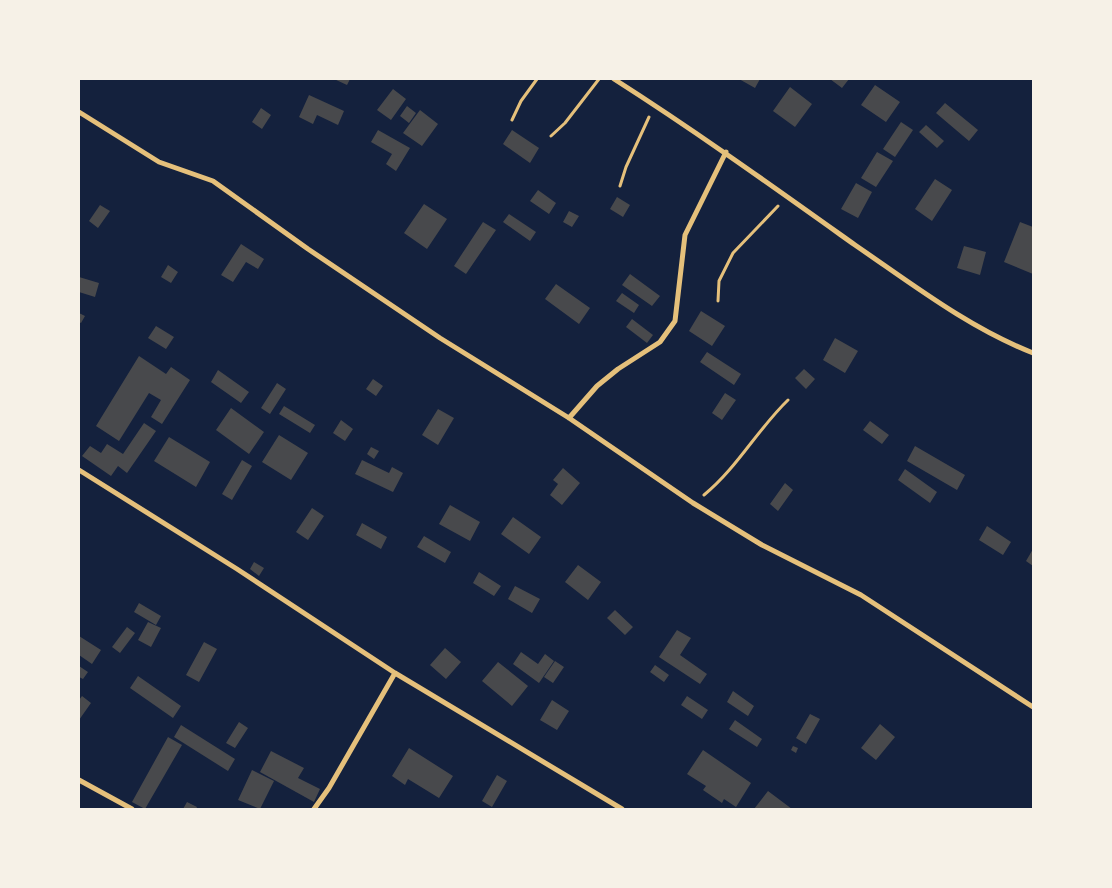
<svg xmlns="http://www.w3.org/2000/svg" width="1112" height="888" font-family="Rubik,sans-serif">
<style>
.building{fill:#48494c}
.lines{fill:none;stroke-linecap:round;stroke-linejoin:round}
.path{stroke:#e5c07b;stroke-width:3}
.minor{stroke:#e5c07b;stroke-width:5}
</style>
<rect width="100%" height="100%" fill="#14213d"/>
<!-- building -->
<path class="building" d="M334 79H350L347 85Z
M739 79H760L755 88Z
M830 79H849L842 88Z
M875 85 900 102 886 122 861 105Z
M790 87 812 104 795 127 773 111Z
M393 89 406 99 391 120 377 110Z
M309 95 344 111 338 125 317 115 313 124 299 117Z
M945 103 978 130 969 141 936 113Z
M407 106 416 113 409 123 400 116Z
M261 108 271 115 262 129 252 122Z
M420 110 438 124 422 146 403 133Z
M901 122 913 130 895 157 883 149Z
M926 125 944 141 937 148 919 132Z
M378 130 410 148 396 171 386 164 392 154 371 142Z
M512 130 539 148 530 163 503 144Z
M877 152 893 161 876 187 861 178Z
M935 179 952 190 932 221 915 209Z
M856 183 872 192 858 218 841 209Z
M538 190 556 203 549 214 530 201Z
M617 197 630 205 623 217 610 209Z
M424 204 447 219 427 249 404 233Z
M100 205 110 211 98 228 89 221Z
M569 211 579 216 572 227 563 222Z
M509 214 536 232 530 241 503 222Z
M483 222 496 230 466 274 454 266Z
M1020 222 1033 227V274L1004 262Z
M241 244 264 259 258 269 246 262 233 282 221 275Z
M964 246 986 252 980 275 957 268Z
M168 265 178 272 171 283 161 277Z
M630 274 660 296 652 306 622 285Z
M79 277 99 283 95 297 79 292Z
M556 284 590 308 579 324 545 299Z
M622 293 639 305 634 313 616 301Z
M701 311 725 326 712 346 689 331Z
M79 313 85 316 81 323 79 322Z
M632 319 653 335 647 343 626 327Z
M156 326 174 337 166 349 148 338Z
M835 338 858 351 845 373 823 360Z
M707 352 741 374 734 385 700 362Z
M139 356 166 374 171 367 190 380 162 424 151 417 161 400 149 393 119 441 96 426Z
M804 369 815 379 806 389 795 378Z
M218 370 249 392 241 403 211 382Z
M373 379 383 386 376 396 366 389Z
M277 383 286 389 270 414 261 408Z
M725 393 736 400 722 420 712 413Z
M284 406 315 425 310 433 279 414Z
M231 408 264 432 249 454 216 430Z
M438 409 454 418 438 445 422 435Z
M341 420 353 429 345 441 333 433Z
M870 421 889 435 882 444 863 430Z
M144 423 156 431 127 473 118 466 111 476 82 456 90 446 101 453 107 444 123 454Z
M279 435 308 453 291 480 262 462Z
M169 437 210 462 196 487 154 461Z
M915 446 965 475 957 490 907 461Z
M371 447 379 451 374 459 367 454Z
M242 460 252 466 232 500 222 494Z
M362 460 389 473 392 467 403 473 393 492 355 474Z
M563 468 580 483 562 505 550 495 558 484 553 480Z
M905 469 937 492 930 503 898 480Z
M785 483 793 490 778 511 770 504Z
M450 505 480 522 470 541 439 524Z
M312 508 324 516 308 540 296 532Z
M513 517 541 537 529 554 501 534Z
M362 523 387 537 381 549 356 535Z
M987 526 1011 542 1003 555 979 540Z
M424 536 451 552 445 563 417 547Z
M1033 549V566L1026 561Z
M254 562 264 568 259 576 250 569Z
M578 565 601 582 588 600 565 582Z
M479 572 501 586 494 596 473 583Z
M515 586 540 599 532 613 508 599Z
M139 603 161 616 156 625 134 612Z
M615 610 633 627 625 635 607 618Z
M148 622 161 628 151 647 138 640Z
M127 627 135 633 120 653 112 647Z
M677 630 691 638 680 655 707 674 700 684 659 657Z
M79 636 101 650 92 664 79 655Z
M204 642 217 649 199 682 186 675Z
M445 648 461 662 446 679 430 665Z
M521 652 538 664 545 654 554 661 539 683 513 664Z
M555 661 564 667 553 683 544 677Z
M498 662 528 686 512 706 482 681Z
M655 665 669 675 664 682 650 672Z
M79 666 88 672 83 679 79 677Z
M138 676 181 706 173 718 130 688Z
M733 691 754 706 748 716 727 702Z
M82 696 91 703 79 720V700Z
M687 696 708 710 702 719 681 705Z
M552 700 569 711 557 730 540 720Z
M810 714 820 719 806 744 796 738Z
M735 720 762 739 757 747 729 729Z
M239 722 248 728 235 748 226 743Z
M880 724 895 737 876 760 861 748Z
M181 725 235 759 228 771 174 737Z
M168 737 182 745 145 809 132 802Z
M793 746 798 748 796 753 791 750Z
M409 748 453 776 439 798 408 779 405 785 392 776Z
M703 750 751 783 736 807 724 799 722 803 703 790 706 786 687 774Z
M271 751 304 768 298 778 320 789 314 802 260 772Z
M252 770 274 781 260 809 238 800Z
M497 775 507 781 492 807 482 801Z
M768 791 792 809H754Z
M187 802 197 807 196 809H183Z"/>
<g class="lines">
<!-- path -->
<path class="path" d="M512 120 521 101 537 79
M551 136 565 123 599 79
M620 186 626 167 649 117
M718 301 719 281 733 253 778 206
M704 495C737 468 757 430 788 400"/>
<!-- minor -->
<path class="minor" d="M614 79C697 132 775 188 855 245 912 284 969 328 1033 353
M79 112 159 162 213 181 308 249 440 338 569 418 693 503 762 545 861 595 1033 707
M569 418 597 386 618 369 660 342 675 321 685 235 726 152
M79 470 237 569 395 673 622 809
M79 780 132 809
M314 809 329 788 395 673"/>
</g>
<!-- border -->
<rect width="1112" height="888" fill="none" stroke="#f6f1e7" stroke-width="160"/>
</svg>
